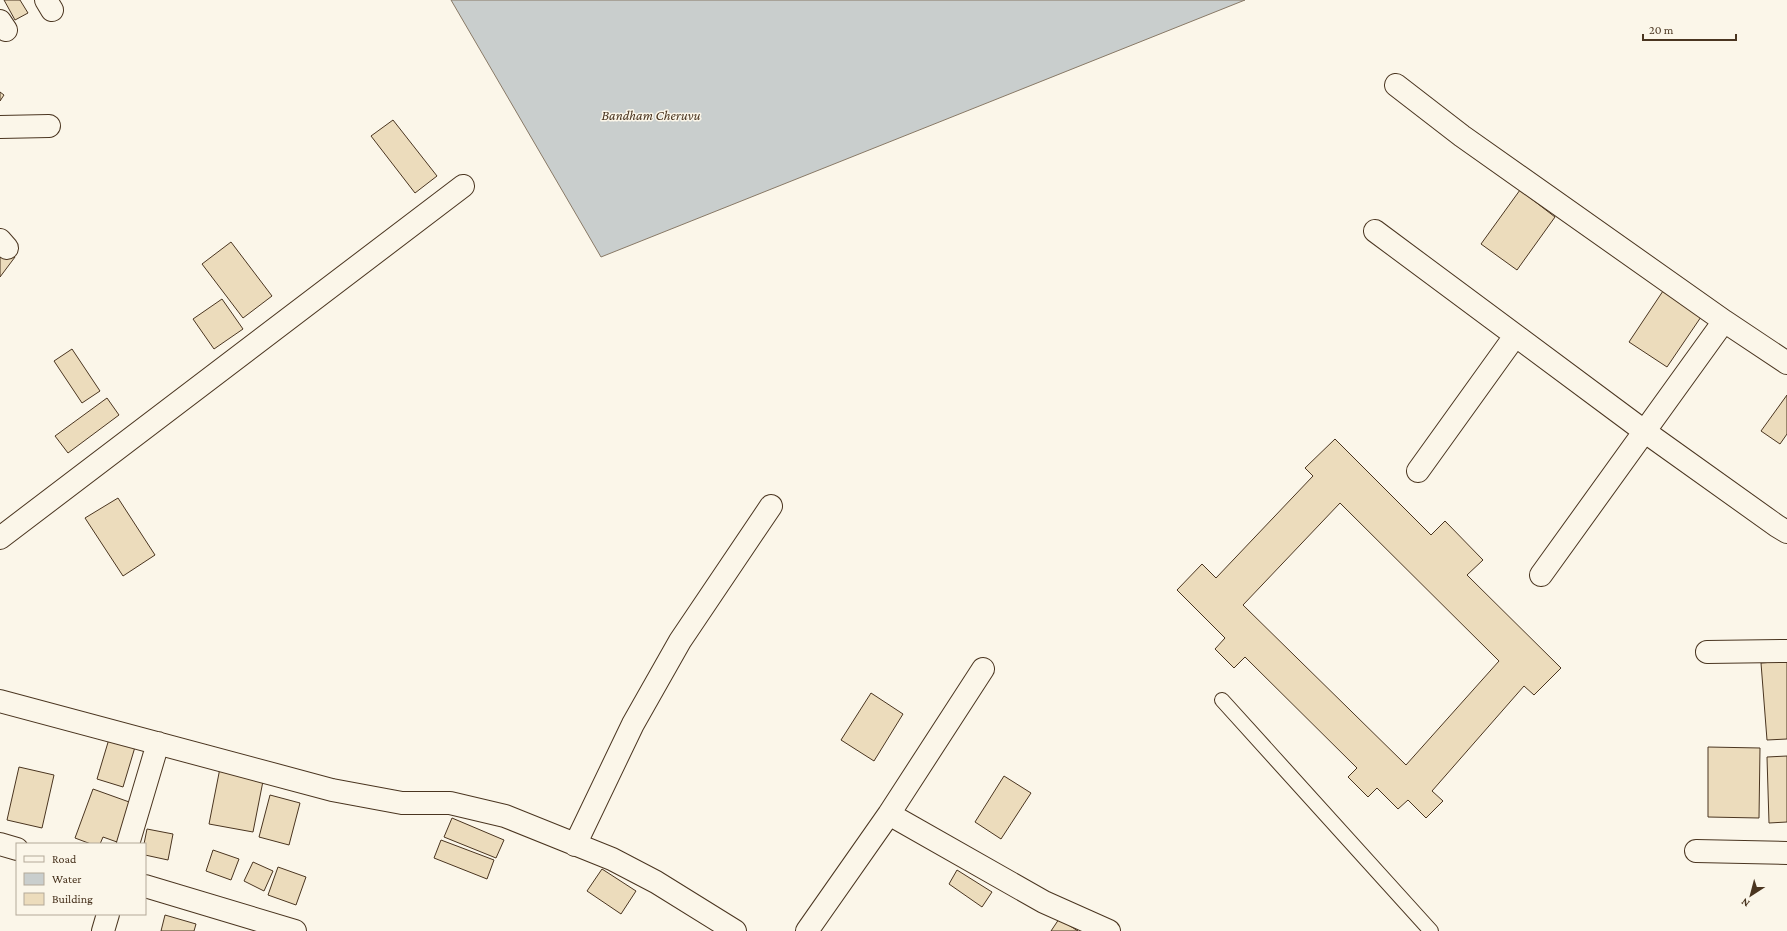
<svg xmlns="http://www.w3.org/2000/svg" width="1787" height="931" font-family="'Crimson Pro',serif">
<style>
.water{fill:#c9cecd;stroke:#887966}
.building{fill:#ecdcbc;stroke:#4a3520;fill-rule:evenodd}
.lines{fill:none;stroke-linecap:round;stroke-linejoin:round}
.lane-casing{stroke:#4a3520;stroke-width:16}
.street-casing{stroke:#4a3520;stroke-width:24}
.lane{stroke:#fbf6e9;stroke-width:14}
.street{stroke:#fbf6e9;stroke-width:22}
.labels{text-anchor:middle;stroke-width:3;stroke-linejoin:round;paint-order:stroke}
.water-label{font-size:14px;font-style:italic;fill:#4a3520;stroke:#fbf6e9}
</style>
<rect width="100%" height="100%" fill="#fbf6e9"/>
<!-- water -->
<path class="water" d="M451 0H1245L601 257Z"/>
<!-- building -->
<path class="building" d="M4 0H20L28 13 15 20Z
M0 92 4 95 0 101Z
M393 120 437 176 415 193 371 136Z
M1520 190 1555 217 1517 270 1481 244Z
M231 242 272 296 243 318 202 264Z
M0 245 15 257 0 277Z
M1665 288 1703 314 1667 367 1629 342Z
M222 299 243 329 214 349 193 319Z
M72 349 100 391 82 403 54 361Z
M1787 395V434L1780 444 1761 431Z
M107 398 119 415 68 453 55 436Z
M1335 439 1431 535 1445 521 1483 560 1467 575 1561 668 1534 695 1524 686 1432 791 1443 801 1426 818 1408 800 1398 809 1377 788 1368 797 1348 777 1357 768 1245 657 1234 668 1215 649 1225 638 1177 590 1202 564 1216 578 1313 476 1305 468ZM1340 503 1499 661 1406 765 1243 605Z
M118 498 155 555 123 576 85 518Z
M1787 661V739L1767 740 1761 663Z
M871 693 903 714 874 761 841 740Z
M109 739 135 747 123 787 97 779Z
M1708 747 1760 748 1759 818 1708 817Z
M1787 756V822L1769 823 1767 757Z
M19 767 54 775 42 828 7 820Z
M220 768 264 776 253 832 209 824Z
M1004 776 1031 793 1001 839 975 822Z
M93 789 132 803 117 842 103 837 100 844H91L75 838Z
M270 795 300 803 289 845 259 837Z
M452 818 504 840 496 858 444 837Z
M147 829 173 834 168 860 145 855V844H144Z
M441 840 494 860 487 879 434 858Z
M213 850 239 859 231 880 206 871Z
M253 862 273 871 264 891 244 881Z
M278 867 306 877 296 905 268 895Z
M602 869 636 891 621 914 587 891Z
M957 870 992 892 982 907 949 884Z
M165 915 196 924 194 931H161Z
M1059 919 1078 931H1051Z"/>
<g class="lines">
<!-- lane casing -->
<g class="lane-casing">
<path id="lane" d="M1222 700 1431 931"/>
</g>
<!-- street casing -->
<g class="street-casing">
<path id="street" d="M46 0 52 10
M0 21 6 30
M1396 85 1462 136 1724 321
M0 127 49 126
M1375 231 1644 431 1777 526 1787 532
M0 240 7 248
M1418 471 1515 336
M0 538 463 186
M1541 575 1724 321 1787 363
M1707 652 1787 651
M0 701 332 790 402 803H450L505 816 612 859 656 882 735 931
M889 814 1044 902 1109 931
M0 844 17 849
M128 844 158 743
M575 845 633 724 680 641 771 506
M1696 851 1787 853
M145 886 295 931
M103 931 108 914
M807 931 889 814 983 669"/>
</g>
<!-- lane -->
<use href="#lane" class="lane"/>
<!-- street -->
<use href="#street" class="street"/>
</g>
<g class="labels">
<!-- water labels -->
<g class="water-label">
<text x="651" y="120">Bandham Cheruvu</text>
</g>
</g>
<!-- legend -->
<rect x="16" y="843" width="130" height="72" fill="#fbf6e9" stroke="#b4a999"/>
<rect x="24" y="856" width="20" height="6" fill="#fbf6e9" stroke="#b4a999"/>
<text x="52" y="863" font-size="12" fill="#4a3520">Road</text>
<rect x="24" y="873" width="20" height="12" fill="#c9cecd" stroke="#b4a999"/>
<text x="52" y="883" font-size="12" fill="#4a3520">Water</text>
<rect x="24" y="893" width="20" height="12" fill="#ecdcbc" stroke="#b4a999"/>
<text x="52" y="903" font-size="12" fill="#4a3520">Building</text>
<!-- north arrow -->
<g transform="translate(1751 895) rotate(216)" stroke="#fbf6e9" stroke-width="3" paint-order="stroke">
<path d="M0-3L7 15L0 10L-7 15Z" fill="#4a3520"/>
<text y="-6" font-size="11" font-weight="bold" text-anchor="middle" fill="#4a3520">N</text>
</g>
<!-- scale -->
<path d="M1643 34v6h93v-6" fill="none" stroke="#4a3520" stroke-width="2"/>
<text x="1649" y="34" font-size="12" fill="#4a3520" stroke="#fbf6e9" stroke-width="3" paint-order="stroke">20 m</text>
</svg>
